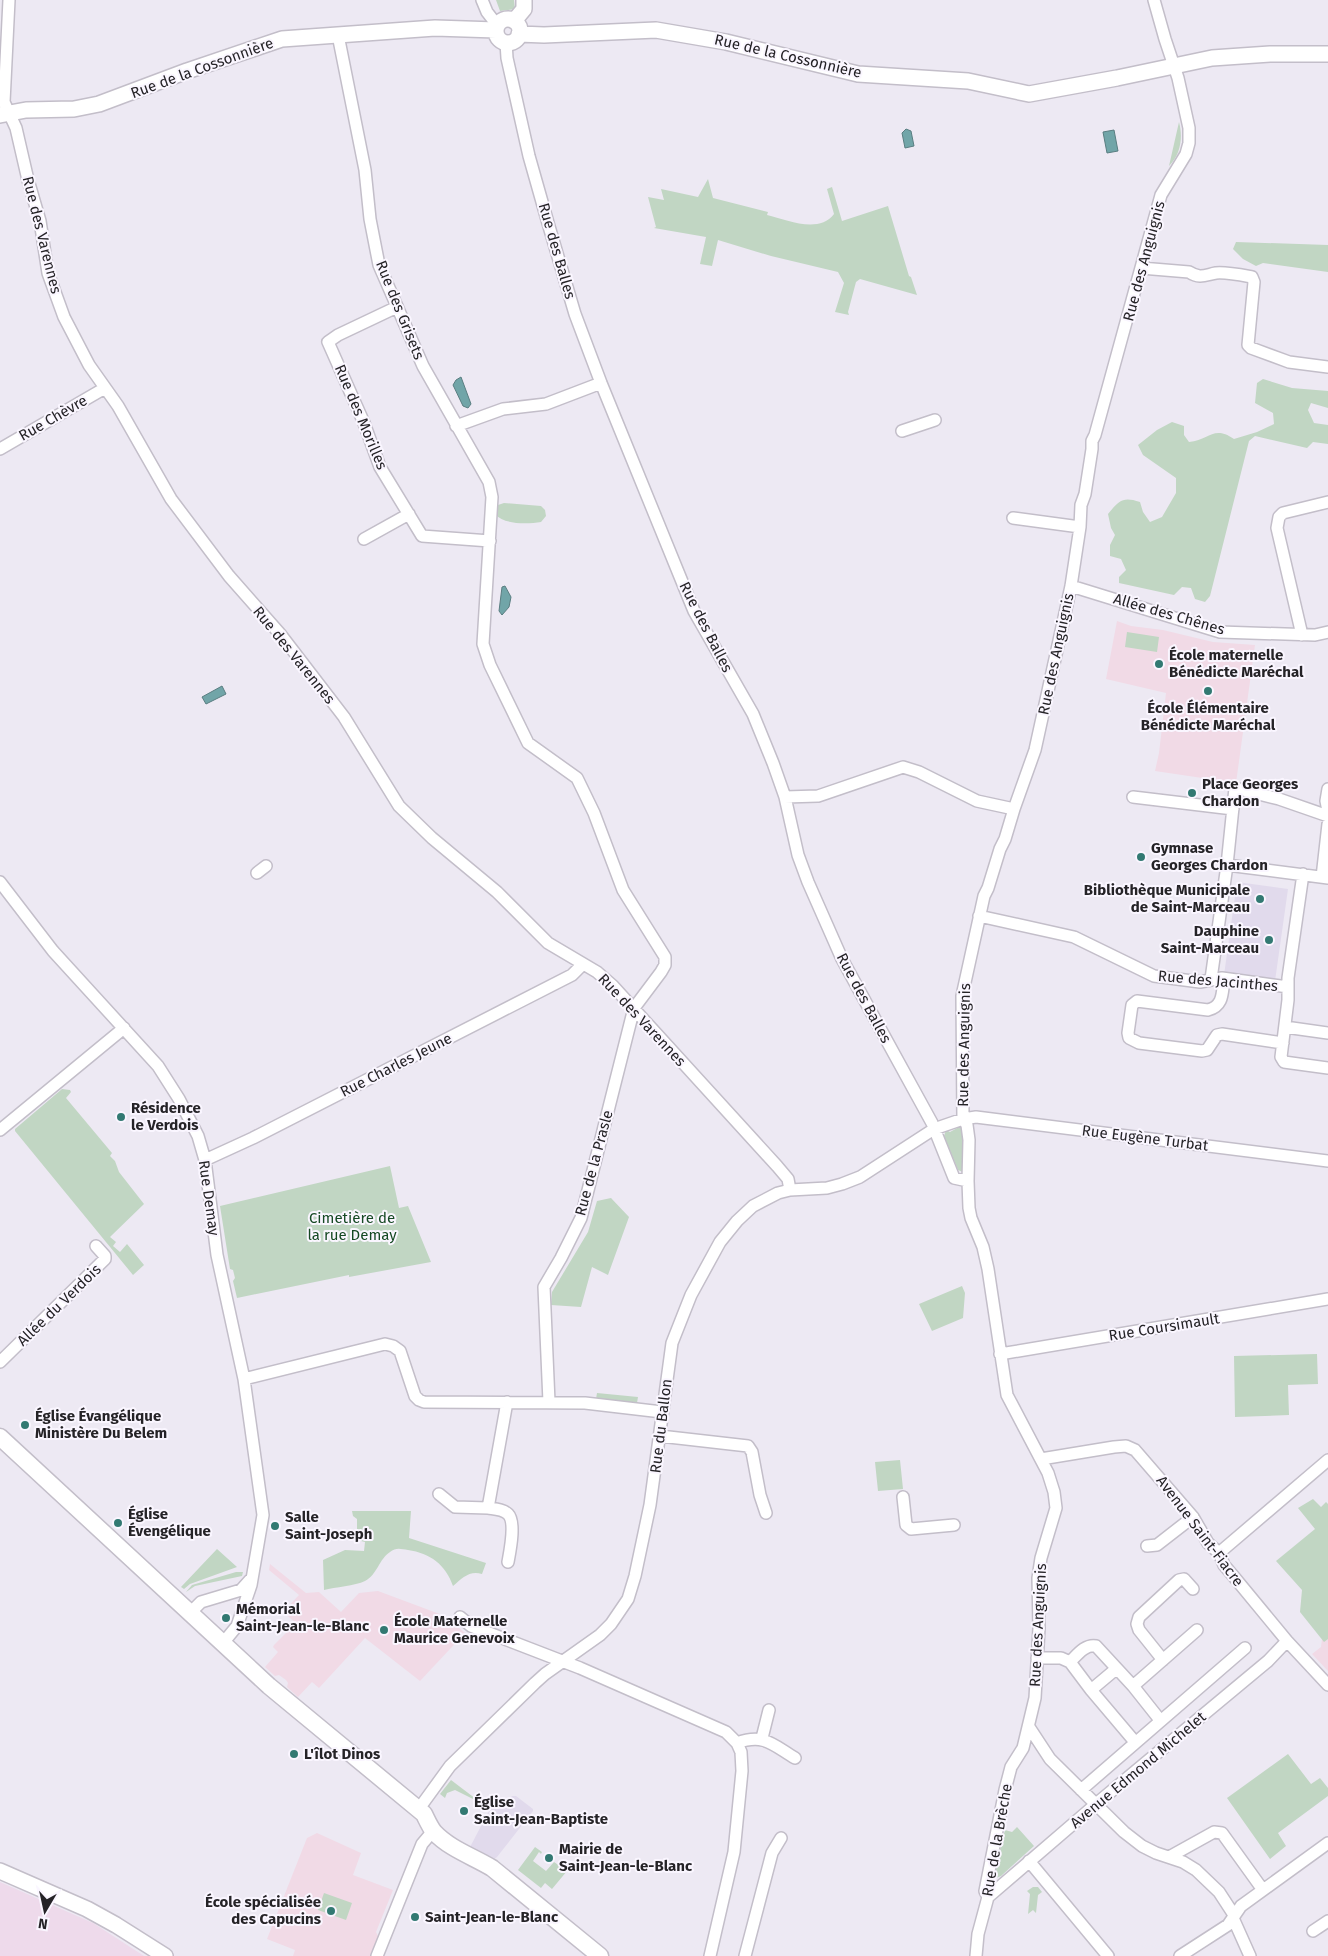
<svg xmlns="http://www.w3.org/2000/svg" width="1328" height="1956" font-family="'Fira Sans',sans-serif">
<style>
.built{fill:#e1daec}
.industrial{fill:#eedaeb}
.education{fill:#f1dae6}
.green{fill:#c1d6c3}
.water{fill:#71a5a8;stroke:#5a7e81}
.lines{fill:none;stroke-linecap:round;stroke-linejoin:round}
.minor-casing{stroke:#c3bec9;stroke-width:14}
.tertiary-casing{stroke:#c3bec9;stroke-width:18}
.secondary-casing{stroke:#c3bec9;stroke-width:19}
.minor{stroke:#fff;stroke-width:11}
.tertiary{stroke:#fff;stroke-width:15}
.secondary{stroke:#fff;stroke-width:16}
.poi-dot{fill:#327972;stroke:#faf6ff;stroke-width:2}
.labels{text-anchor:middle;stroke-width:4;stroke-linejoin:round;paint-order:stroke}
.street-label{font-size:15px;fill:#252327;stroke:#faf6ff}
.poi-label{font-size:15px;font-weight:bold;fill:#252327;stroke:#faf6ff;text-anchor:start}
.park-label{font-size:15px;fill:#154923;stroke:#faf6ff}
</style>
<rect width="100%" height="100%" fill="#ede9f3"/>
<!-- built -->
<path class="built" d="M1237 882 1288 889 1275 981 1224 975Z
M512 1796H516L533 1809V1811L497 1857 493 1860 469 1849 491 1807 493 1809 496 1805 502 1809Z"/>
<!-- industrial -->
<path class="industrial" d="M0 1882 93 1923 144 1956H0Z"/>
<!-- education -->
<path class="education" d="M1117 621 1131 626 1163 630 1213 642 1255 645 1236 783 1155 771 1159 753 1166 693 1106 679Z
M270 1564 306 1593 319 1592 341 1612 359 1593 378 1591 445 1616 465 1633 420 1681 365 1638 319 1688 312 1682 298 1697 287 1687 288 1683 286 1680 279 1675 275 1676 265 1667 278 1652 273 1647 274 1645 296 1623 283 1612 299 1595 269 1570Z
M1328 1634V1671L1312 1654 1321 1647 1322 1639Z
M317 1833 361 1853 353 1875 393 1890 376 1932 380 1940 373 1956H293L295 1950 267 1939 307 1838Z"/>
<!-- green -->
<path class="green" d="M496 0H514L515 9 500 11Z
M1179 122C1183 137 1181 154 1169 166Z
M708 179 713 198 768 212 767 215C787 220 819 234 834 214L827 189 832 187 842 221 888 206 909 276 911 277 917 295 860 279 856 282 848 312 849 315 835 312 844 283 838 272 771 256 718 240 712 266 700 264 706 237 654 228 656 227 648 197 664 200 661 189 698 197Z
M1236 242 1328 245V272L1263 263 1256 266 1243 259 1233 249Z
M1263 379 1292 388 1328 391V408L1311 403 1308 410 1314 423 1328 425V444L1313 442 1307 448 1255 436 1249 441 1210 596 1205 602 1195 599 1191 588 1182 587 1174 595 1119 583V577L1126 570 1121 559 1110 556V545L1115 535 1111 528 1108 514C1119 501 1122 496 1140 502L1143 512 1150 522 1162 517 1176 493V478L1143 455 1138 445 1157 430 1172 422 1184 426V435L1189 442C1210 440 1213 425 1234 439L1257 432 1274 424 1273 413 1255 403 1257 383Z
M504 503 541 506 545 510 546 516 541 522C528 524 504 525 495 514L498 505Z
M1127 632 1159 637 1157 652 1125 647Z
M62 1089 70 1090 71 1092 66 1098 112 1153 110 1156 115 1161 119 1172 144 1204 110 1237 116 1242 113 1246 120 1252 127 1244 144 1265 133 1275 15 1131V1129Z
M959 1127 964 1129 965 1135 962 1136 964 1170 963 1172 958 1170 944 1136 946 1130 950 1132Z
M390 1166 399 1208 408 1206 431 1262 349 1277V1275L237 1298 233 1281 235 1278 233 1270 230 1269 220 1206Z
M611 1198 629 1217 608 1275 592 1267 581 1307 551 1305 552 1292 588 1232 597 1201Z
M962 1286 965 1293 963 1318 932 1331 919 1304Z
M1317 1354 1318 1384 1288 1385 1289 1415 1235 1417 1234 1356Z
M597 1393 638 1397 637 1403 596 1399Z
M900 1460 903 1489 878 1491 875 1462Z
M1313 1499 1321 1507 1326 1502 1328 1504V1639L1324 1642 1300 1612 1302 1590 1276 1561 1315 1529 1298 1508Z
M352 1511H411L409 1538 486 1563 482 1574C470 1570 462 1578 453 1586 446 1565 430 1553 408 1550 401 1549 396 1547 390 1552 379 1559 377 1575 365 1581 355 1586 335 1587 324 1590L323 1560 345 1550 364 1551 365 1542 357 1540V1519L353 1516Z
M217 1549 237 1567 190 1584 184 1589 181 1587Z
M236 1572H243L242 1576 195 1586 186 1592 192 1585Z
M1288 1754 1311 1784 1320 1778 1328 1788V1796L1278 1833 1286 1846 1270 1859 1227 1798Z
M451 1780 476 1799 475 1800 455 1790 447 1793 445 1798 440 1794Z
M1017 1827 1034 1846 1001 1876 996 1878 994 1874 1005 1830 1012 1832Z
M535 1847 542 1852 541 1854 539 1852 533 1861 546 1871 554 1862 567 1871 552 1889 545 1883 541 1888 518 1870Z
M1033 1887H1038L1042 1892 1038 1895 1036 1913 1033 1910 1028 1914 1030 1894 1027 1891Z
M324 1893 352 1903 346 1920 318 1910Z"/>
<!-- water -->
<path class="water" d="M906 129 911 131 914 146 905 148 902 133Z
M1114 130 1118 151 1107 153 1103 132Z
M461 377 471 404 468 408 463 406 453 385 456 380Z
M505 586 511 597 509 607 502 615 499 611 502 587Z
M222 686 226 694 206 704 202 697Z"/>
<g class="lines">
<!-- minor casing -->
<g class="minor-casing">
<path id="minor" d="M9 0 4 102 16 128 28 180 40 221 48 273 64 317 89 365 118 406 171 499 229 576 281 635 344 717 399 806 432 838 497 892 548 943 597 972 613 986 777 1166 788 1179 790 1190
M482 0 487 12 497 25
M338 35 365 170 370 219 379 265 423 366 489 482 492 497 483 644 490 665 528 743 577 778 594 813 623 890 665 957V965L661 972 634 1008 581 1218 561 1258 544 1287 549 1402
M506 42 507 58 529 156 548 223 575 314 601 383 694 611 753 714 773 763 785 797 798 855 808 882 842 959 932 1123 954 1178 968 1181
M1141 268 1189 272C1200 279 1205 275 1216 273 1226 272 1241 275 1252 277L1254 282 1248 345 1251 348 1289 362 1328 367
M397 307 338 335 328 342 364 423 380 467 422 536 490 541
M456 426 503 409 546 404 601 383
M902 431 935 420
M0 449 105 388
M1013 518 1080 527
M364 539 409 514
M1071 586 1220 632 1315 635 1328 632
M1302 635 1277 528 1279 517 1283 513 1328 502
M1328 789 1326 801 1328 811
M785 797 818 796 903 767 919 772 977 801 1014 809
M1133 797 1233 809
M1227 865 1328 878
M257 873 266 866
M1303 874 1288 978V1000L1281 1057 1284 1062 1328 1068
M1322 877 1328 824
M0 882 53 951 158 1066 179 1099 198 1136 205 1160 217 1255 244 1379 263 1515 251 1585 237 1626 223 1643
M979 916 1074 937 1154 976 1200 982 1222 978 1288 987
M1211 979 1227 865 1235 788 1279 799 1328 816
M1224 979C1222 992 1224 1006 1208 1010L1137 1001 1132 1005 1128 1033 1129 1038 1139 1043 1202 1051 1207 1050 1217 1035 1222 1034 1283 1043
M1285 1027 1328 1033
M0 1130 124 1028
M205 1160 253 1138 572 975 583 964
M1000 1354 1328 1299
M0 1362 105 1259V1256L96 1246
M244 1379 385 1344 393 1346 400 1351 415 1396 419 1400 424 1402 585 1403 662 1412
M660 1436 748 1446 752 1452 760 1495 766 1513
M1041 1459 1114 1447 1126 1446 1135 1450 1193 1517 1208 1543 1219 1553 1224 1565 1235 1578 1287 1641 1328 1685
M439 1494 455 1507 488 1508 507 1402
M903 1497 906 1525 911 1529 954 1525
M488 1508C495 1509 503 1509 508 1514 516 1522 510 1551 508 1562
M1147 1546 1157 1545 1193 1517
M1219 1553 1328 1460
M191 1612 201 1602 241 1590 250 1580
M460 1617 471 1626 580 1668 726 1732 737 1743 741 1752 742 1771 734 1852 710 1956
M1037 1658H1061L1070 1662 1091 1690 1135 1742
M1163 1660 1139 1630 1137 1624 1139 1617 1179 1580 1184 1579 1193 1589
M1070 1662C1077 1655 1085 1644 1096 1646L1133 1686 1160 1720
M1133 1686 1197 1630
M1091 1690 1116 1669
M1029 1727 1050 1759 1124 1832 1142 1846 1156 1853 1183 1862 1196 1870 1219 1892 1234 1915
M762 1738 769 1710
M737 1743C764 1733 773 1745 795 1758
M1081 1790 1245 1648
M418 1810 450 1766 535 1683 545 1674 600 1635 611 1624 628 1599 635 1576 650 1505 672 1343 691 1295 720 1242 737 1221 753 1206 778 1193 790 1190 827 1188 842 1184 860 1177 934 1129 963 1119 976 1117 1328 1161
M1169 1857 1214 1832 1222 1833 1263 1890
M1029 1861 1108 1956
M988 1897 1102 1799 1268 1661 1287 1641
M1233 1918 1250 1956
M1313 1931 1328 1921
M377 1956 422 1844 433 1831
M745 1956 772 1853 781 1838
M976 1956 978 1934 988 1897 985 1891 1005 1790 1011 1767 1023 1748 1035 1698 1039 1628 1038 1578 1041 1558 1056 1508 1054 1492 1048 1473 1007 1395 988 1269 983 1247 971 1218 969 1208 968 1181 969 1140 967 1125 963 1119 962 996 984 896 988 888 1000 849 1005 839 1014 809 1035 750 1071 586 1080 527 1081 505 1085 494 1092 449V441L1095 435 1161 195 1186 154 1189 143V128L1178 78 1165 39 1154 0
M1180 1956 1228 1925 1241 1906 1328 1843"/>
</g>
<!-- tertiary casing -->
<g class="tertiary-casing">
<path id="tertiary" d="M496 31a12 12 0 1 1 24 0a12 12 0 1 1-24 0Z
M514 21 524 9V0
M519 34 544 35 656 30 726 42 858 74 968 81 1029 94 1117 78 1212 58 1270 54H1328
M0 115 26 110 74 109 99 104 187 71 282 39 435 28 496 30
M0 1871 87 1909 116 1925 165 1956"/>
</g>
<!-- secondary casing -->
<g class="secondary-casing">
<path id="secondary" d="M0 1437 269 1686 424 1814C427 1820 430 1827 434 1832 450 1849 472 1856 492 1868L600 1956"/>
</g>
<!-- minor -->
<use href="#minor" class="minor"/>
<!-- tertiary -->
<use href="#tertiary" class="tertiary"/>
<!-- secondary -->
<use href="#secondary" class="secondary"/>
</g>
<!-- markers -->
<g class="poi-dot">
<circle cx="1159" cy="664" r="5"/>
<circle cx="1208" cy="691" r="5"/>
<circle cx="1192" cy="793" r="5"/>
<circle cx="1141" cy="857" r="5"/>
<circle cx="1260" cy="899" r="5"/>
<circle cx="1269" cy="940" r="5"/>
<circle cx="121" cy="1117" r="5"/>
<circle cx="25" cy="1425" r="5"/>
<circle cx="118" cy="1523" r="5"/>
<circle cx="275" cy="1526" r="5"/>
<circle cx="226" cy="1618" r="5"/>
<circle cx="384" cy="1630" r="5"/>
<circle cx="294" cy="1754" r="5"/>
<circle cx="464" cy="1811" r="5"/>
<circle cx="549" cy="1858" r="5"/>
<circle cx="331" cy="1911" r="5"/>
<circle cx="415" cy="1917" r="5"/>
</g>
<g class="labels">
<!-- street labels -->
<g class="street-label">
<text transform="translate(788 56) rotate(13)" y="5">Rue de la Cossonnière</text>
<text transform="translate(202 68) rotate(-20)" y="5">Rue de la Cossonnière</text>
<text transform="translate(42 235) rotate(76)" y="5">Rue des Varennes</text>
<text transform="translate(557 251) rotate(74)" y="5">Rue des Balles</text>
<text transform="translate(1144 261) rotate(-75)" y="5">Rue des Anguignis</text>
<text transform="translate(400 310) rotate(68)" y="5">Rue des Grisets</text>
<text transform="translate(361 417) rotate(67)" y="5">Rue des Morilles</text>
<text transform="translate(53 418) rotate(-30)" y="5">Rue Chèvre</text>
<text transform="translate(1169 614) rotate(16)" y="5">Allée des Chênes</text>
<text transform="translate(706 627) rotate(63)" y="5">Rue des Balles</text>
<text transform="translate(1056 654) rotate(-78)" y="5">Rue des Anguignis</text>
<text transform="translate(294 655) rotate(51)" y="5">Rue des Varennes</text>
<text transform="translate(1218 981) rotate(5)" y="5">Rue des Jacinthes</text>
<text transform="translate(864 998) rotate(62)" y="5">Rue des Balles</text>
<text transform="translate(642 1020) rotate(47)" y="5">Rue des Varennes</text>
<text transform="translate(964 1045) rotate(-89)" y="5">Rue des Anguignis</text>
<text transform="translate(396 1065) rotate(-27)" y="5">Rue Charles Jeune</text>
<text transform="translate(1145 1138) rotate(7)" y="5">Rue Eugène Turbat</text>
<text transform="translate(594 1163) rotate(-75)" y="5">Rue de la Prasle</text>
<text transform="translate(209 1198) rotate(82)" y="5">Rue Demay</text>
<text transform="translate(59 1305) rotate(-44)" y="5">Allée du Verdois</text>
<text transform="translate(1164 1327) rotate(-9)" y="5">Rue Coursimault</text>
<text transform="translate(661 1426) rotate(-83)" y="5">Rue du Ballon</text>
<text transform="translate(1200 1531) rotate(53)" y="5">Avenue Saint-Fiacre</text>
<text transform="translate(1038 1625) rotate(-87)" y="5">Rue des Anguignis</text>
<text transform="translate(1138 1770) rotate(-40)" y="5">Avenue Edmond Michelet</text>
<text transform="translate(997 1840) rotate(-80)" y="5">Rue de la Brèche</text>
</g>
<!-- poi labels -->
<g class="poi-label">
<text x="1169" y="660">École maternelle<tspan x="1169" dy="17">Bénédicte Maréchal</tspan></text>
<text x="1208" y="713" text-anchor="middle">École Élémentaire<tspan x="1208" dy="17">Bénédicte Maréchal</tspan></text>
<text x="1202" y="789">Place Georges<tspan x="1202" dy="17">Chardon</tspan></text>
<text x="1151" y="853">Gymnase<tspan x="1151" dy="17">Georges Chardon</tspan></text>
<text x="1250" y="895" text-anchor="end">Bibliothèque Municipale<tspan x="1250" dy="17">de Saint-Marceau</tspan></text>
<text x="1259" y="936" text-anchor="end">Dauphine<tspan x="1259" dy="17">Saint-Marceau</tspan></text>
<text x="131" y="1113">Résidence<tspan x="131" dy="17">le Verdois</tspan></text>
<text x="35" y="1421">Église Évangélique<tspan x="35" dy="17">Ministère Du Belem</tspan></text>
<text x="128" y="1519">Église<tspan x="128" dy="17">Évengélique</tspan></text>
<text x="285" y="1522">Salle<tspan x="285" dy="17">Saint-Joseph</tspan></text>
<text x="236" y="1614">Mémorial<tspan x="236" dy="17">Saint-Jean-le-Blanc</tspan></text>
<text x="394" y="1626">École Maternelle<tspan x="394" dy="17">Maurice Genevoix</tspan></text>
<text x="304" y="1759">L'îlot Dinos</text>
<text x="474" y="1807">Église<tspan x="474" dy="17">Saint-Jean-Baptiste</tspan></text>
<text x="559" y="1854">Mairie de<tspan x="559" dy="17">Saint-Jean-le-Blanc</tspan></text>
<text x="321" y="1907" text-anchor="end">École spécialisée<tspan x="321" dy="17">des Capucins</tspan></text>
<text x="425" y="1922">Saint-Jean-le-Blanc</text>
</g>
<!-- park labels -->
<g class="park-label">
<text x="352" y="1223">Cimetière de<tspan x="352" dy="17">la rue Demay</tspan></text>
</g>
</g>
<!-- north arrow -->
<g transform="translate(45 1911) rotate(189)" stroke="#faf6ff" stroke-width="4" paint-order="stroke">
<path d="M0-4L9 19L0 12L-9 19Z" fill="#252327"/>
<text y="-8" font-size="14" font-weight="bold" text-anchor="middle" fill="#252327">N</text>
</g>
</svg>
